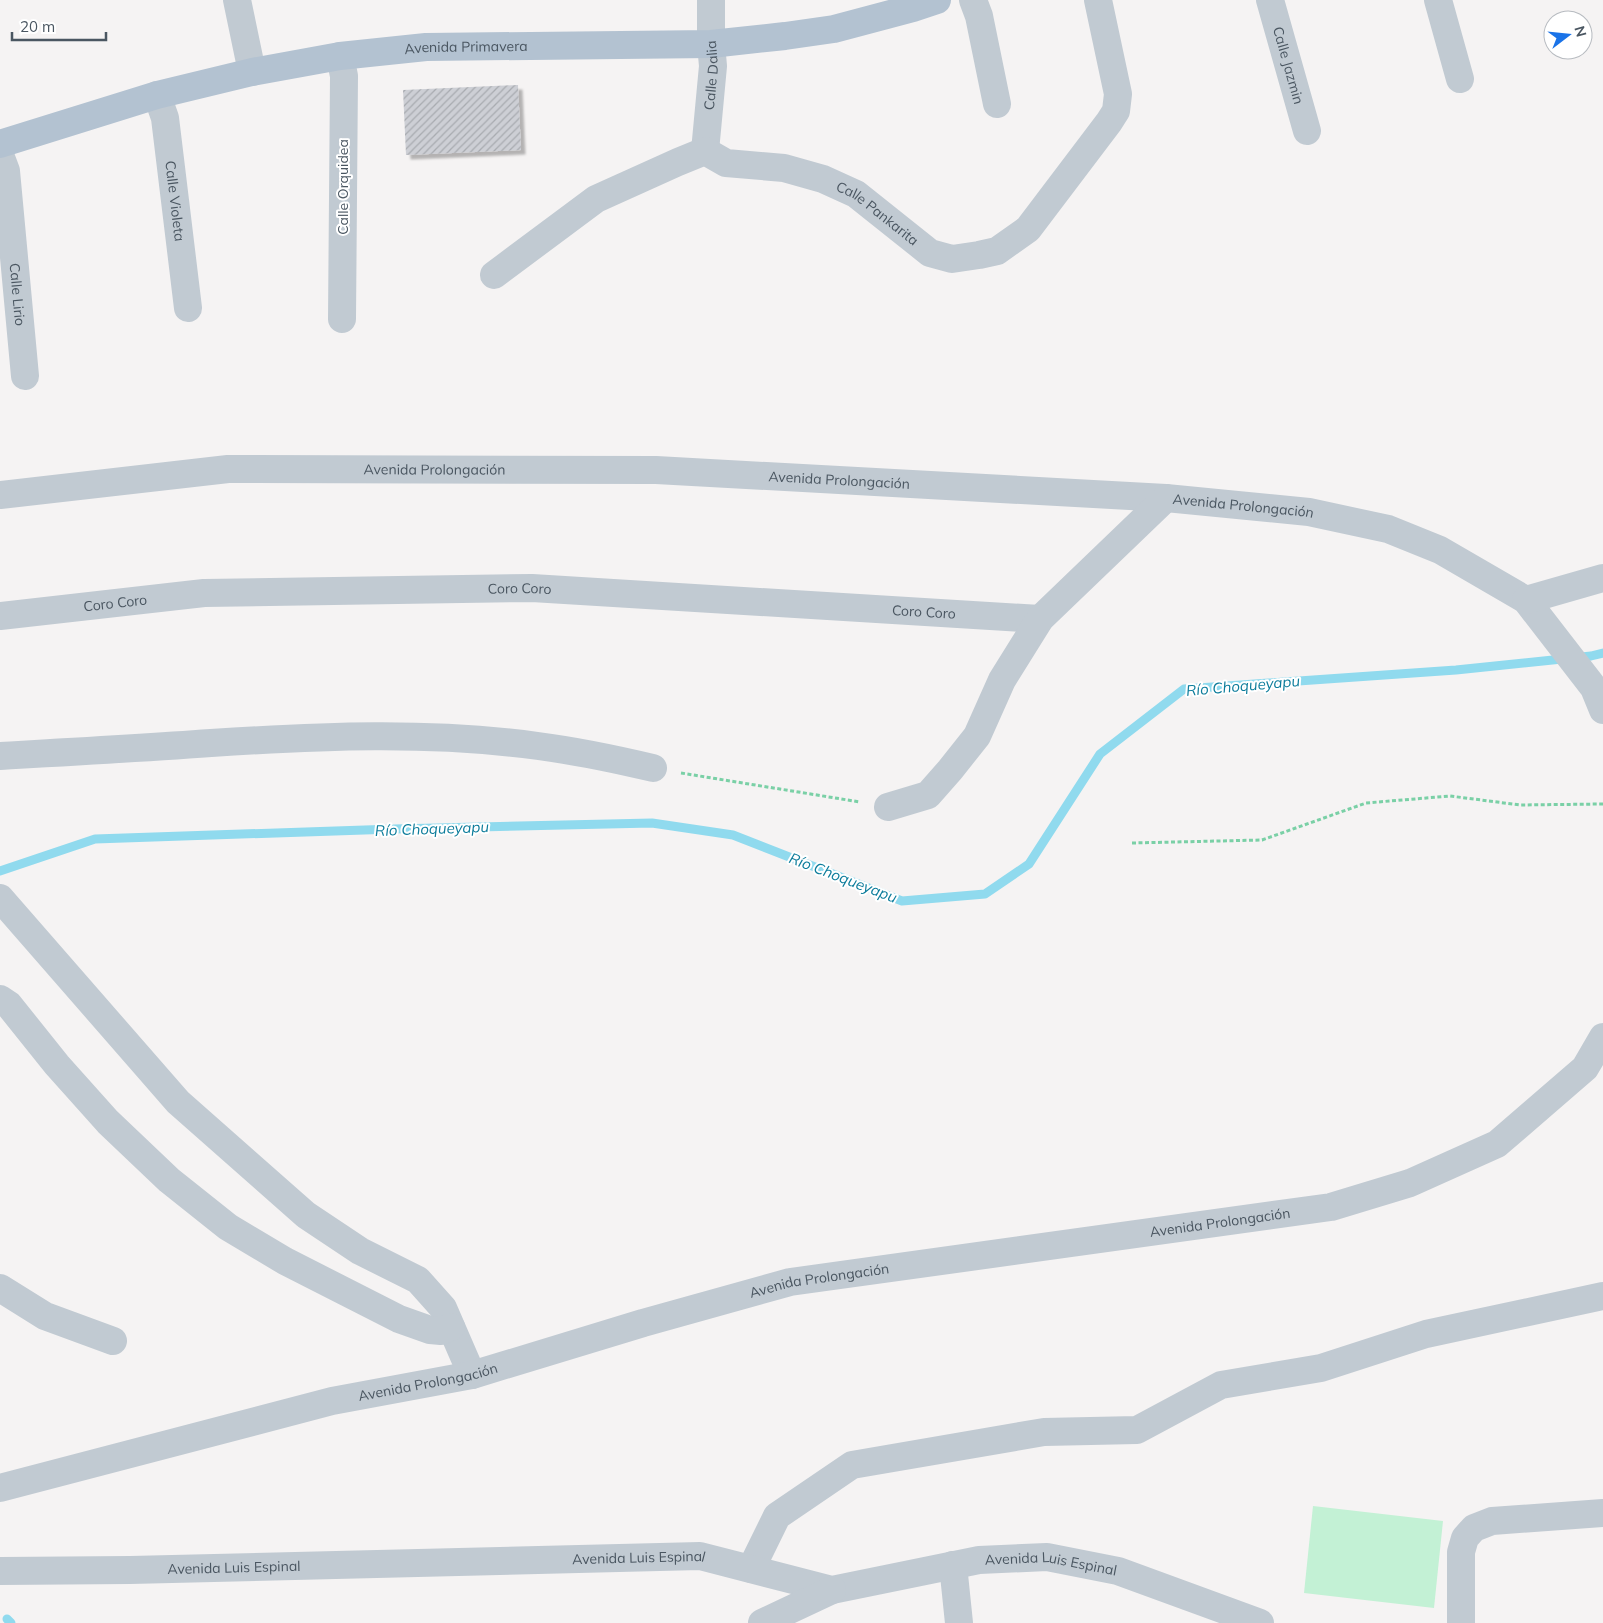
<svg xmlns="http://www.w3.org/2000/svg" width="1603" height="1623" font-family="Mulish,sans-serif">
<style>
.green{fill:#c3f1d5}
.lines{fill:none;stroke-linecap:round;stroke-linejoin:round}
.stream{stroke:#90daee;stroke-width:9}
.building{fill:url(#building-hatch);filter:url(#shadow)}
.path{stroke:#7ad0a6;stroke-width:3;stroke-dasharray:4 2.5;stroke-linecap:butt}
.minor{stroke:#c1cad2;stroke-width:28}
.major{stroke:#b3c2d1;stroke-width:28}
.labels{text-anchor:middle;stroke-width:4;stroke-linejoin:round;paint-order:stroke}
.street-label{font-size:14px;fill:#4a5661;stroke:#fff}
.water-label{font-size:15px;font-style:italic;fill:#0c7c9b;stroke:#fff}
</style>
<defs>
<pattern id="building-hatch" width="6" height="6" patternUnits="userSpaceOnUse" patternTransform="scale(1.25)"><rect width="6" height="6" fill="#cdcfd5"/><path d="M-1 1l2-2M0 6l6-6M5 7l2-2" fill="none" stroke="#a8abb0"/></pattern>
<filter id="shadow"><feDropShadow dx="4.5" dy="4.5" stdDeviation="1" flood-color="#0004"/></filter>
</defs>
<rect width="100%" height="100%" fill="#f5f3f3"/>
<!-- green -->
<path class="green" d="M1313 1506 1443 1521 1434 1608 1304 1593Z"/>
<g class="lines">
<!-- stream -->
<path class="stream" d="M0 871 95 839 394 829 652 823 733 835 902 901 985 894 1029 864 1100 754 1184 689 1456 670 1591 656 1603 653
M7 1619 11 1623"/>
</g>
<!-- building -->
<path class="building" d="M518 85 521 150 406 155 403 90Z"/>
<g class="lines">
<!-- path -->
<path class="path" d="M681 773 860 802
M1132 843 1262 840 1366 803 1450 796 1520 805 1603 804"/>
<!-- minor -->
<g class="minor">
<path d="M237 0 252 72"/>
<path d="M973 0 979 16 997 104"/>
<path id="s1" d="M1270 0 1307 131"/>
<path d="M1438 0 1460 79"/>
<path d="M340 56 344 76 342 319"/>
<path id="s2" d="M157 95 165 118 188 308"/>
<path id="s3" d="M705 151 713 66 711 44V0"/>
<path id="s4" d="M0 155 6 171 25 376"/>
<path id="s5" d="M494 275 596 199 678 162 705 151 726 163 784 168 823 179 856 194 930 253 952 259 979 255 997 251 1028 229 1109 122 1116 111 1118 94 1098 0"/>
<path id="s6" d="M0 495 228 469 656 470 1166 498 1309 512 1388 529 1440 550 1526 600 1594 688 1603 710"/>
<path d="M1526 600 1603 578"/>
<path id="s7" d="M0 616 204 593 532 588 1040 619"/>
<path d="M0 756C70 752 141 748 211 743 320 736 430 731 538 746 577 751 615 759 653 768"/>
<path d="M888 807 928 795 950 770 977 736 1002 680 1040 619 1166 498"/>
<path d="M0 898 178 1102 306 1215 360 1251 418 1280 443 1308 472 1375"/>
<path d="M0 999 9 1005 57 1065 108 1122 169 1180 228 1227 285 1261 399 1319 430 1330 441 1331 451 1327"/>
<path d="M0 1288 45 1316 113 1341"/>
<path id="s8" d="M0 1488 332 1401 472 1375 643 1323 790 1282 1331 1207 1410 1183 1497 1144 1585 1068 1603 1037"/>
<path d="M953 1565 959 1623"/>
<path d="M751 1569 777 1516 852 1465 1044 1432 1137 1430 1221 1385 1321 1368 1426 1334 1603 1296"/>
<path id="s9" d="M0 1571 130 1570 700 1556 832 1590 979 1560 1047 1557 1118 1571 1260 1623"/>
<path d="M762 1623 832 1590"/>
<path d="M1461 1623V1552L1465 1538 1474 1528 1492 1521 1603 1513"/>
</g>
<!-- major -->
<path class="major" id="s10" d="M0 144 157 95 252 72 340 56 426 47 711 44 785 36 834 29 913 8 937 0"/>
</g>
<g class="labels">
<!-- street labels -->
<g class="street-label">
<text dy="5" stroke="none"><textPath href="#s10" startOffset="478">Avenida Primavera</textPath></text>
<text dy="5" stroke="none"><textPath href="#s1" startOffset="68">Calle Jazmin</textPath></text>
<text dy="5" stroke="none"><textPath href="#s3" startOffset="76">Calle Dalia</textPath></text>
<text transform="translate(343 187) rotate(-90)" y="5">Calle Orquidea</text>
<text dy="5" stroke="none"><textPath href="#s2" startOffset="108">Calle Violeta</textPath></text>
<text dy="5" stroke="none"><textPath href="#s5" startOffset="434">Calle Pankarita</textPath></text>
<text dy="5" stroke="none"><textPath href="#s4" startOffset="141">Calle Lirio</textPath></text>
<text dy="5" stroke="none"><textPath href="#s6" startOffset="436">Avenida Prolongación</textPath></text>
<text dy="5" stroke="none"><textPath href="#s6" startOffset="841">Avenida Prolongación</textPath></text>
<text dy="5" stroke="none"><textPath href="#s6" startOffset="1246">Avenida Prolongación</textPath></text>
<text dy="5" stroke="none"><textPath href="#s7" startOffset="521">Coro Coro</textPath></text>
<text dy="5" stroke="none"><textPath href="#s7" startOffset="116">Coro Coro</textPath></text>
<text dy="5" stroke="none"><textPath href="#s7" startOffset="926">Coro Coro</textPath></text>
<text dy="5" stroke="none"><textPath href="#s8" startOffset="1251">Avenida Prolongación</textPath></text>
<text dy="5" stroke="none"><textPath href="#s8" startOffset="846">Avenida Prolongación</textPath></text>
<text dy="5" stroke="none"><textPath href="#s8" startOffset="441">Avenida Prolongación</textPath></text>
<text dy="5" stroke="none"><textPath href="#s9" startOffset="639">Avenida Luis Espinal</textPath></text>
<text dy="5" stroke="none"><textPath href="#s9" startOffset="1059">Avenida Luis Espinal</textPath></text>
<text dy="5" stroke="none"><textPath href="#s9" startOffset="234">Avenida Luis Espinal</textPath></text>
</g>
<!-- water labels -->
<g class="water-label">
<text transform="translate(1243 686) rotate(-5)" y="5">Río Choqueyapu</text>
<text transform="translate(432 829) rotate(-2)" y="5">Río Choqueyapu</text>
<text transform="translate(843 878) rotate(21)" y="5">Río Choqueyapu</text>
</g>
</g>
<!-- north arrow -->
<g transform="translate(1568 35) rotate(74)"><circle r="24" fill="#ffffff" stroke="#b7bbc0"/>
<path d="M0-4L9 19L0 12L-9 19Z" fill="#1a73e8"/>
<text y="-8" font-size="14" font-weight="bold" text-anchor="middle" fill="#4a5661">N</text>
</g>
<!-- scale -->
<path d="M12 32v8h94v-8" fill="none" stroke="#4a5661" stroke-width="2.5"/>
<text x="20" y="32" font-size="15" fill="#4a5661" stroke="#ffffff" stroke-width="4" paint-order="stroke">20 m</text>
</svg>
